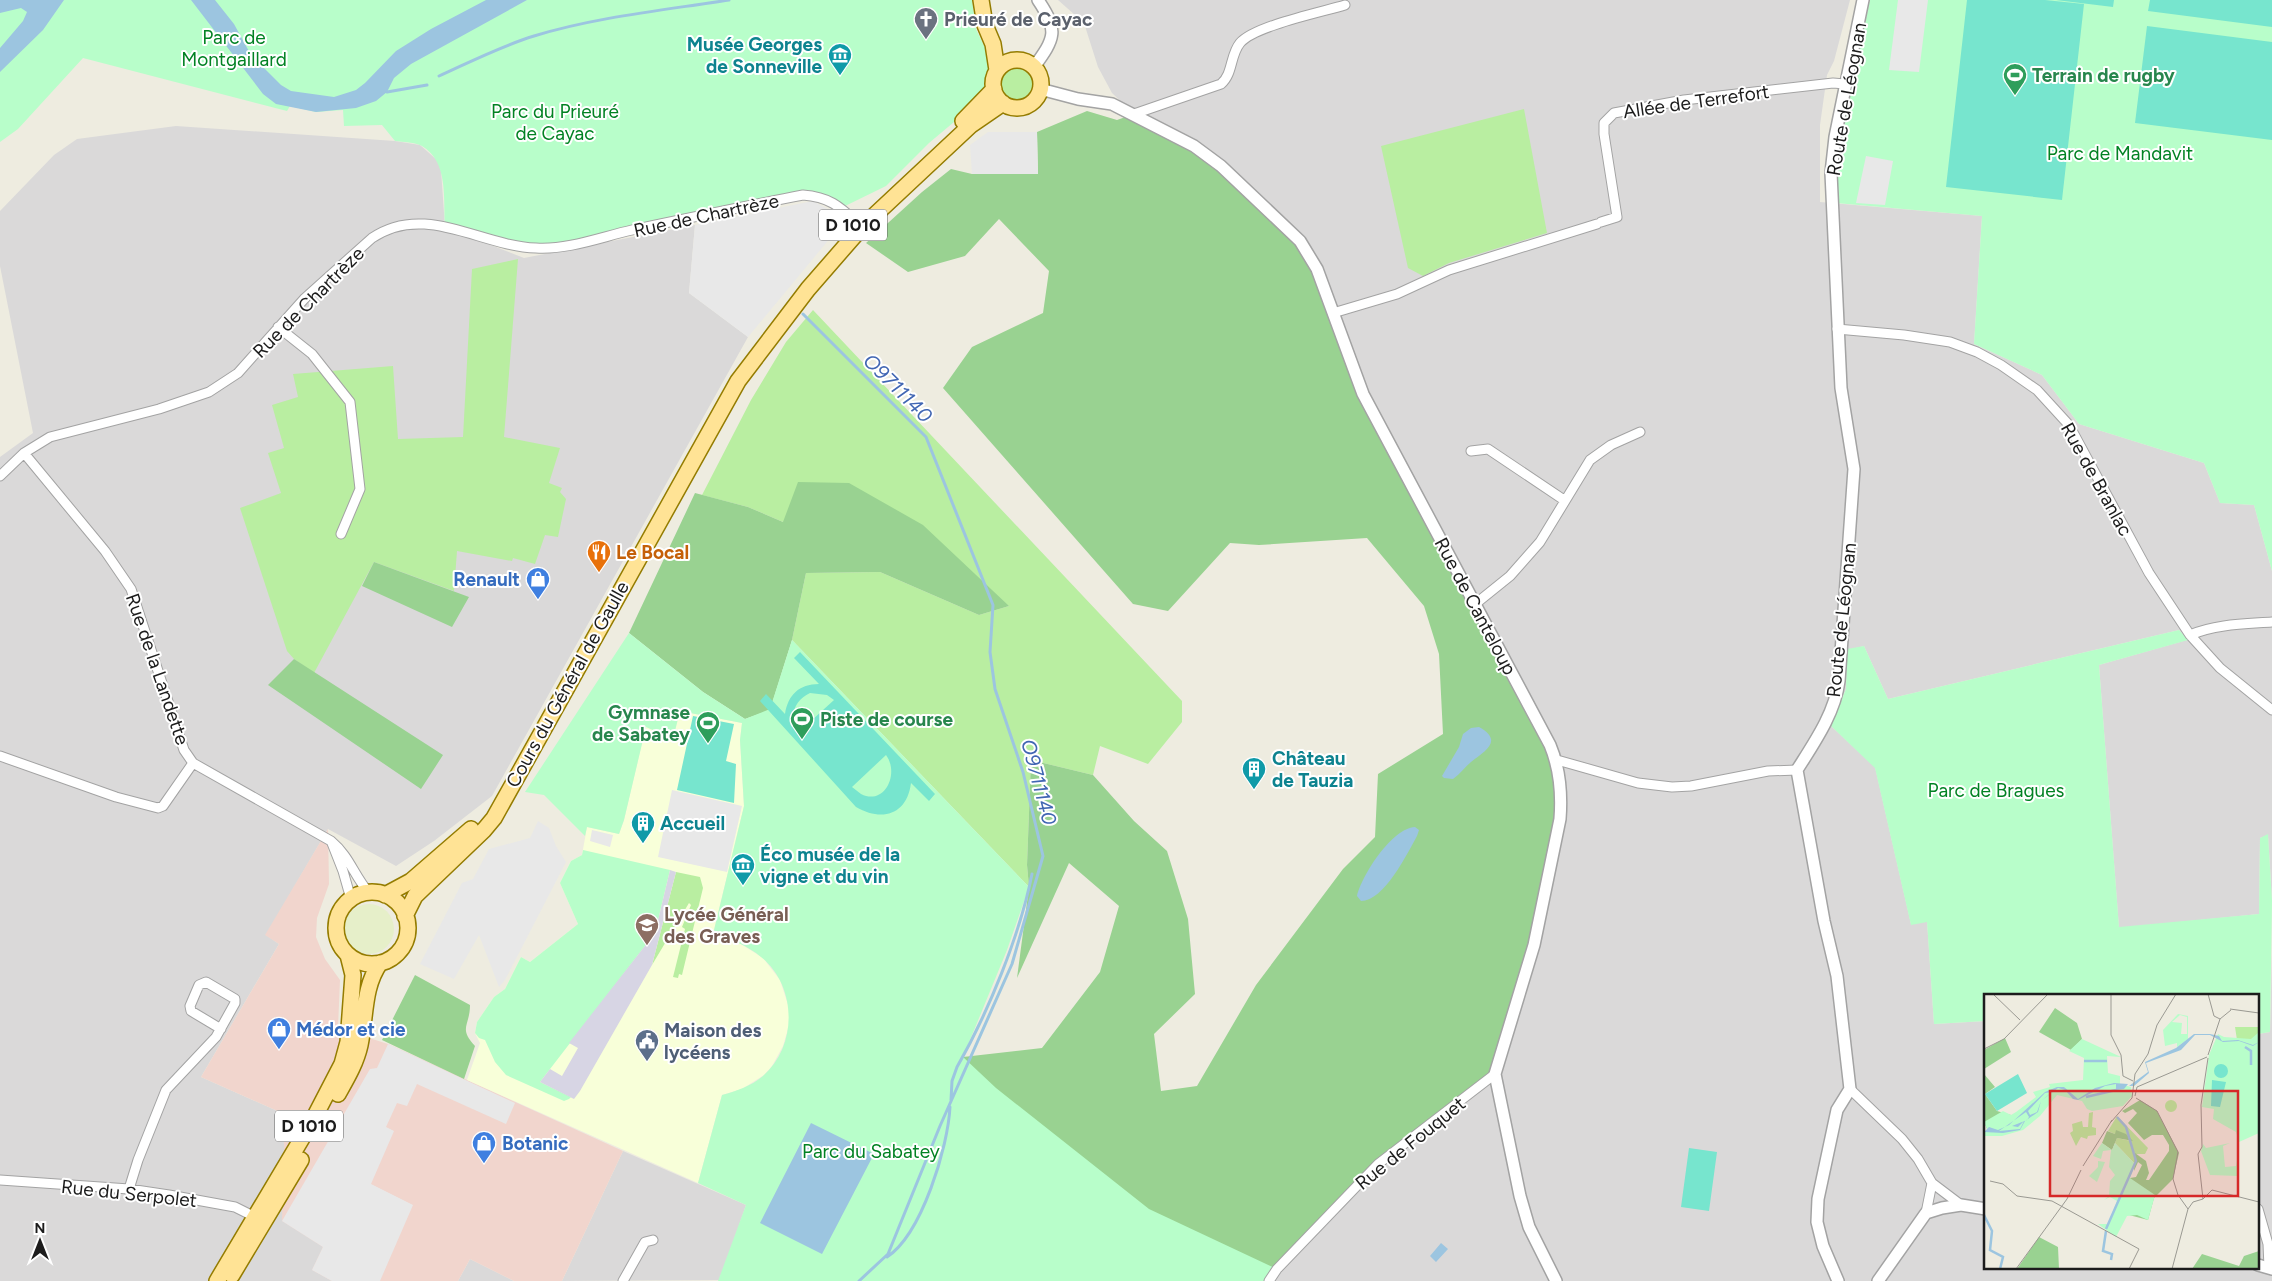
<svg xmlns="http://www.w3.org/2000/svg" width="2272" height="1281" font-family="Figtree,sans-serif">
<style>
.residential{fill:#dad9d9}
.commercial{fill:#f1d5cd}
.education{fill:#f8ffd9}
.farmland{fill:#e6efc9}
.grass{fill:#b9eea1}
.forest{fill:#99d291}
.park{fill:#b8feca}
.pitch{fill:#77e5ce;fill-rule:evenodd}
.parking{fill:#e8e8e8}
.plaza{fill:#d7d5e4}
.water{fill:#9cc5e0}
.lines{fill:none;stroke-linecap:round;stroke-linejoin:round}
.stream{stroke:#9cc5e0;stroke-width:3}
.minor-casing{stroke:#a3a3a3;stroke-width:11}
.tertiary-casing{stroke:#a3a3a3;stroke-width:14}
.primary-casing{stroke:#947c00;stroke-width:18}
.minor{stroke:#fff;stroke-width:9}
.tertiary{stroke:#fff;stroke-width:11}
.primary{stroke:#ffe395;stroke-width:15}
.labels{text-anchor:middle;stroke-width:4;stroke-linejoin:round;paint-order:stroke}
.shield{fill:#fff;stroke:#606060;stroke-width:1}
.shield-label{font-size:18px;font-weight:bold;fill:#1c1c1c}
.worship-label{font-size:19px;font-weight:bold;fill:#5b616d;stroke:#fff;text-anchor:start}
.park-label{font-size:19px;fill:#028223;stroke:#fff}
.culture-label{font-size:19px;font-weight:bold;fill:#0d838f;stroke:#fff;text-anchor:start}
.leisure-label{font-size:19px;font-weight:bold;fill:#27864d;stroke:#fff;text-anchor:start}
.street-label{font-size:19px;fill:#1c1c1c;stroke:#fff}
.food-label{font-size:19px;font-weight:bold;fill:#c56008;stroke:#fff;text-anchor:start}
.shop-label{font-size:19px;font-weight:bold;fill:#366cbe;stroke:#fff;text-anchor:start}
.education-label{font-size:19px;font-weight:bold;fill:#785e54;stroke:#fff;text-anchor:start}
.service-label{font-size:19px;font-weight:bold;fill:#4e5e75;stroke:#fff;text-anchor:start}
.water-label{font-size:20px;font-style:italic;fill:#4166b3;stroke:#fff}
.inset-river{fill:none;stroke:#9cc5e0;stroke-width:2.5}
.inset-road{fill:none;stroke:#9a9992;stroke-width:1}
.view{fill:#d62828;fill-opacity:0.15;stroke:#d62828;stroke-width:2.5}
.inset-edge{fill:none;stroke:#1c1c1c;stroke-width:2.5}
</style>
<rect width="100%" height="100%" fill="#eeece0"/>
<!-- residential -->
<path class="residential" d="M1058 0H1850L1834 61 1827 75 1820 125V202L1982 216 1974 344 2042 375 2079 424 2204 463 2220 503 2254 505 2272 571V901L2268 835 2260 838 2259 914 2119 928 2099 665 2187 640 2179 630 1888 699 1864 646 1848 650 1846 689 1831 726 1875 767 1911 924 1927 921 1934 1024 1986 1021V1267H2258V1034L2270 1032 2272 953V1281H1270L1560 819 1134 114 1112 93 1098 67 1084 23Z
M176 126 395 141 420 145 437 160 441 170 445 227 524 258 695 225 689 293 748 337 492 796 434 841 396 866 328 829 266 935 279 944 201 1077 282 1113 284 1144 323 1247 313 1270 332 1281H0V457L33 433 0 266V211L54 155 77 139Z
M623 1151 746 1205 720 1280 562 1281Z
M470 1259 514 1281H458Z"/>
<!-- commercial -->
<path class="commercial" d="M328 829 329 884 317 918 316 937 325 959 340 980 338 1028 388 1044 623 1151 562 1281H514L470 1259 458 1281H332L312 1270 323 1247 282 1221 284 1144 282 1113 201 1077 279 944 265 935Z"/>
<!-- education -->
<path class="education" d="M680 711 742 723 740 740 744 806 714 930 717 936 736 941 763 958 780 980 789 1008V1025L783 1046 772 1066 764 1075 742 1089 722 1095 698 1183 467 1080 480 1043 475 1033 477 1022 494 997 505 989 521 957 530 962 578 924 560 883 571 861 582 855 587 827 619 834 624 820 646 726Z"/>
<!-- farmland -->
<path class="farmland" d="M344 929a25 25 0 1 1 50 0a25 25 0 1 1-50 0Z"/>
<!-- grass -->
<path class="grass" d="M999 84a18 18 0 1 1 36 0a18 18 0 1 1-36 0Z
M1524 109 1547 233 1449 263 1423 276 1408 268 1381 146Z
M518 259 504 437 560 448 549 483 562 488 560 492 566 499 558 537 545 535 535 564 513 558 512 561 457 551 454 591 374 562 314 673 294 659 287 651 240 508 281 493 268 453 284 448 272 405 298 397 293 374 393 366 398 439 463 437 472 269Z
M813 310 1182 701V722L1148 764 1100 746 1093 775 1031 760 1027 865 1029 887 792 640 806 573 880 572 979 615 1009 606 783 522 748 507 702 495 751 400 786 342Z
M676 872 700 877 703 888 682 975 679 974 678 978 673 977 685 929 682 927 691 905 689 903 652 965Z"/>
<!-- forest -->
<path class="forest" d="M1087 111 1117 120 1134 114 1194 146 1300 241 1363 394 1550 745 1561 800 1534 945 1495 1074 1378 1164 1277 1269 919 1281 963 1057 1042 1048 1100 972 1119 906 1069 863 1017 978 1029 887 1027 865 1031 760 1093 775 1134 821 1167 851 1188 919 1195 994 1154 1034 1161 1091 1197 1086 1256 985 1343 869 1375 837 1378 774 1443 734 1439 654 1424 606 1367 538 1259 545 1230 543 1168 611 1133 604 943 388 972 347 1043 313 1049 271 999 219 965 256 908 272 866 243 922 192 951 169 972 174H1038L1037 132Z
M798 482 849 483 923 525 1009 606 979 615 880 572 806 573 792 640 770 710 745 719 703 692 629 633 695 493 748 507 783 522Z
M374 562 469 597 452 627 362 586Z
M294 659 443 755 421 789 268 685Z
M415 975 470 1005C470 1026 458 1028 475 1046L464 1079 382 1040Z"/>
<!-- park -->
<path class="park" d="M0 0H972L976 29 986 50 990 69 979 101 929 143 886 186 841 208 803 195 538 249 445 227C443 199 449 162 422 146 415 142 403 142 395 141L382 125 344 126 343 110 316 112 290 106 287 111 83 58 18 129 0 142Z
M1870 0H2272V571L2254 505 2220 503 2204 463 2079 424 2042 375 1974 344 1982 216 1836 203V165L1841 132Z
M2179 630 2188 640 2099 665 2119 927 2259 914 2260 838 2268 834 2272 901 2270 1032 2258 1034V995H1986V1021L1934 1024 1927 922 1911 925 1875 768 1831 726 1846 689 1847 649 1864 646 1888 699Z
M629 633 703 692 745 719 770 709 792 640 1029 887 1007 950 963 1057 996 1088 1149 1209 1277 1269 1268 1281H718L746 1205 698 1183 722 1095C737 1091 751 1086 763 1076 798 1045 797 986 761 957 748 946 733 940 717 935L714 930 744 806 740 740 742 723 680 711 673 739 646 727 624 820 619 834 587 827 585 836 544 795 525 792Z
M583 850 670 870 655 933 540 1082 571 1097 569 1099 564 1101 506 1075 495 1062 485 1040 479 1038 475 1033 477 1022 494 997 505 989 521 957 530 962 578 924 560 883 571 861 582 855Z"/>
<!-- pitch -->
<path class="pitch" d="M1967 0H2045L2084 4 2062 200 1946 187Z
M2056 0H2114L2113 7Z
M2150 0H2272V27L2148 11Z
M2147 26 2272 42V140L2135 123Z
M800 652 935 794 929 801 911 783C907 815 882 822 856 807L760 701 766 694 785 714C788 695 799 684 819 684L794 658ZM810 693 827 695 834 700 800 731C788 716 794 701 810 693ZM886 755C900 774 884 806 861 794 858 792 855 789 852 787Z
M693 716 734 724 726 761 736 764 734 803 677 790Z
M1689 1148 1717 1152 1709 1211 1681 1207Z"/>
<!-- parking -->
<path class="parking" d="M1898 0H1928L1919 72 1889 70Z
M988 132H1037L1038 174H972L970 145Z
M1866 156 1893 161 1885 205 1856 203Z
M813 201 833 212 841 225 748 337 689 293 695 225Z
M672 790 742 806 727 872 658 857Z
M538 821 549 828 556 846 566 862 505 980 499 987 479 935 454 979 420 964 462 883 473 879 489 849 530 838Z
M592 830 613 835 610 847 590 841Z
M388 1044 515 1103 506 1124 417 1084 407 1106 397 1103 386 1127 394 1131 371 1184 413 1205 380 1281H332L312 1270 323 1247 282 1221 370 1069 377 1068Z"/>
<!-- plaza -->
<path class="plaza" d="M670 870 676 872 652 965 580 1091 574 1099 540 1082 550 1069 562 1076 578 1048 569 1043 655 933Z"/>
<!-- water -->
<path class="water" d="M0 0H64L43 30 0 72V48L23 21 27 12 21 8 0 13Z
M191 0H215L234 24 251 55 281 85 291 91 334 97 356 90 365 83 396 51 431 29 486 0H527L411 64 394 78 387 92 376 101 356 108 316 112 276 104 263 94Z
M1479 727C1504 741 1485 751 1471 762 1465 767 1460 774 1453 779L1444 778 1442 776 1459 747 1463 734 1471 728Z
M1415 827 1419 830 1417 836C1407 854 1384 901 1361 901L1357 896C1362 875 1392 828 1415 827Z
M811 1123 874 1154 822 1254 760 1223Z
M1441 1243 1448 1249 1436 1262 1430 1256Z"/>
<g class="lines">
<!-- stream -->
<path class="stream" d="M439 76C470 62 501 46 534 36 596 17 665 10 729 0
M387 92 427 85
M803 314 926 437 993 605 990 652 995 689 1023 772 1043 856 1012 964 940 1126 888 1254 859 1281
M951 1100 952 1081 957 1067C988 1013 1020 935 1032 874
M887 1257C922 1234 948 1147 950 1107"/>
<!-- minor casing -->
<g class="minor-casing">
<path id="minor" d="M1134 114 1221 84C1233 74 1230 55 1240 43 1254 26 1322 12 1345 5
M1601 222 1617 217 1604 134V123L1614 113 1684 100 1833 83 1845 84
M1333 313 1397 294 1449 270 1597 224
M278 327 312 354 350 402 360 489 341 534
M1837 329 1904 335 1950 342 1977 352 2001 365 2037 390 2069 425 2149 573 2190 635 2220 668 2272 710
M1471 451 1488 449 1564 500
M24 453 105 551 131 589 184 750 193 763 331 841C350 857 353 874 369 893
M0 476 24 453 50 437 159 409 209 392 238 373 305 298 372 238C425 202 480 246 536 248 568 250 601 237 632 230 689 218 746 206 803 195 832 197 842 209 862 227
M1474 605 1510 576 1540 542 1590 460 1611 445 1640 432
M2190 635C2216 624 2245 624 2272 622
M0 756 116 797 158 808 163 806 193 763
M1557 760 1638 783 1672 787 1691 786 1768 771 1797 770
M332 843 343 871 351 899
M1850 1089 1902 1139 1918 1159 1932 1183 1926 1213
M0 1180 129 1189 169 1195 235 1207 255 1217
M1932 1183 1961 1205
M129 1189 138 1160 166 1090 216 1037 235 1003V999L206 982 199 985 190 1006 191 1011 221 1029
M2258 1209 2268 1244 2269 1268
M623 1281 645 1242 653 1240
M1269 1281 1277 1269 1378 1164 1495 1074"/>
</g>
<!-- tertiary casing -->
<g class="tertiary-casing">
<path id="tertiary" d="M1034 67C1055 38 1059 31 1038 0
M1040 89 1078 99 1112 104 1194 146 1221 166 1300 241 1317 269 1363 394 1550 745C1560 769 1562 793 1560 819L1534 945 1495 1074 1520 1196 1529 1227 1556 1281
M2258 1265 2272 1269
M1838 1281 1823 1246 1817 1222 1818 1199 1837 1110 1850 1089 1837 976 1824 921 1797 770C1814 743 1835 713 1839 681L1854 469 1841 388 1831 173 1835 137 1863 0
M1878 1281 1926 1213 1942 1208 1961 1205 1986 1209"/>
</g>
<!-- primary casing -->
<g class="primary-casing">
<path id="primary" d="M981 0 985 25 993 44 997 70
M993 84a24 24 0 1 1 48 0a24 24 0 1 1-48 0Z
M963 121 994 89
M336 928a36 36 0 1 1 72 0a36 36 0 1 1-72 0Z
M385 895 411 881 471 829
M405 916 415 896 484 830 494 818 738 381 808 289 862 227 971 125 1003 103
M338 1094C347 1078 356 1063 360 1045 366 1017 363 987 380 963
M232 1275 301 1160
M217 1281 314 1118 342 1064 348 1042 353 975 348 955"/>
</g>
<!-- minor -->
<use href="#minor" class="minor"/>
<!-- tertiary -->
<use href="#tertiary" class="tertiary"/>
<!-- primary -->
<use href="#primary" class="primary"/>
</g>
<!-- icons -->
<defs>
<g id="church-pin" transform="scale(1.25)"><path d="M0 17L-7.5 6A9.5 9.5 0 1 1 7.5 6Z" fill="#6b7280" stroke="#fff"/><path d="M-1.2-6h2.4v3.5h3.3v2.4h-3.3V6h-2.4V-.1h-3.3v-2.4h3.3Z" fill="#fff"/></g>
<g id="museum-pin" transform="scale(1.25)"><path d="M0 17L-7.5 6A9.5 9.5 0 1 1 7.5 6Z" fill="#0f9aa8" stroke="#fff"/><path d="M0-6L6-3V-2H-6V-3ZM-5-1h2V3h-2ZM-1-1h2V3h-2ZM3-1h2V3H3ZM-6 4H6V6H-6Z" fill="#fff"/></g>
<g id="stadium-pin" transform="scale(1.25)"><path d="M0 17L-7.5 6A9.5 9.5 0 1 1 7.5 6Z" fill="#2e9e5b" stroke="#fff"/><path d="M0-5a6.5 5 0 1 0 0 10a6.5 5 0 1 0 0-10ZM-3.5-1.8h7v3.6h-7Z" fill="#fff"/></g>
<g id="restaurant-pin" transform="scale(1.25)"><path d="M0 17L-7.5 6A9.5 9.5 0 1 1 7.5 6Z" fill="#e8710a" stroke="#fff"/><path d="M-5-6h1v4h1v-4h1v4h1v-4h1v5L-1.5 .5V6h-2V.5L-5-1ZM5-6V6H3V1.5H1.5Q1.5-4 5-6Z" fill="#fff"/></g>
<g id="shop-pin" transform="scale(1.25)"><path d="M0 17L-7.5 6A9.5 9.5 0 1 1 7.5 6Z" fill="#3f7fe0" stroke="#fff"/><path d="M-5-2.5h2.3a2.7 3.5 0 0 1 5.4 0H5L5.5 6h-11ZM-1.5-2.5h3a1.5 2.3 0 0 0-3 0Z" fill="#fff"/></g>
<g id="building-pin" transform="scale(1.25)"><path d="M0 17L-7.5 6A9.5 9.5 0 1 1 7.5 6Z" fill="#0f9aa8" stroke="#fff"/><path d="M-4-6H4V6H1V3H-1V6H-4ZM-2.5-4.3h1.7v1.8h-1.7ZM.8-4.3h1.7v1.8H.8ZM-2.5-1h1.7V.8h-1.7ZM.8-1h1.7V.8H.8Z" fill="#fff"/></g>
<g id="school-pin" transform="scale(1.25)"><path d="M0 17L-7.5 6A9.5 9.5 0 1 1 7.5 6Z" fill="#8d6e63" stroke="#fff"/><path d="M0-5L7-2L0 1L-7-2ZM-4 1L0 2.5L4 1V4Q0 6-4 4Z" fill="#fff"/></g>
<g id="civic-pin" transform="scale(1.25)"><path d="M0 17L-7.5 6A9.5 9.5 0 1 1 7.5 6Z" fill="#5c6f8a" stroke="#fff"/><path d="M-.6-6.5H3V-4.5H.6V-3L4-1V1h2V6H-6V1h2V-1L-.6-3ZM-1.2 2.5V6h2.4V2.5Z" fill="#fff"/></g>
</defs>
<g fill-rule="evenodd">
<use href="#church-pin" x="926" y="19"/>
<use href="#museum-pin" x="840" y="55"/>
<use href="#stadium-pin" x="2015" y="75"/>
<use href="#restaurant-pin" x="599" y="552"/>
<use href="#shop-pin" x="538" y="579"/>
<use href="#stadium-pin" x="802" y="719"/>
<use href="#stadium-pin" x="708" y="723"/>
<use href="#building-pin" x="1254" y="769"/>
<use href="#building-pin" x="643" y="823"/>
<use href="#museum-pin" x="743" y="865"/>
<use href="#school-pin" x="647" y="925"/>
<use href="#shop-pin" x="279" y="1029"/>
<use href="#civic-pin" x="647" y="1041"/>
<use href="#shop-pin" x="484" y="1143"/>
</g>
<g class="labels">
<!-- shield labels -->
<g class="shield">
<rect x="819" y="209.5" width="68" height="31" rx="4"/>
<rect x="275" y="1110.5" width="68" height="31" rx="4"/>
</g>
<g class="shield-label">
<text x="853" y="231">D 1010</text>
<text x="309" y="1132">D 1010</text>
</g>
<!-- worship labels -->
<g class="worship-label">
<text x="944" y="26">Prieuré de Cayac</text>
</g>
<!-- park labels -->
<g class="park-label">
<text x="234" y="44">Parc de<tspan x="234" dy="22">Montgaillard</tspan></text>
<text x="555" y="118">Parc du Prieuré<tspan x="555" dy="22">de Cayac</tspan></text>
<text x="2120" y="160">Parc de Mandavit</text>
<text x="1996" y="797">Parc de Bragues</text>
<text x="871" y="1158">Parc du Sabatey</text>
</g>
<!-- culture labels -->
<g class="culture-label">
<text x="822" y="51" text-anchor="end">Musée Georges<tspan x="822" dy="22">de Sonneville</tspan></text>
<text x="1272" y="765">Château<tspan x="1272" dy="22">de Tauzia</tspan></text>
<text x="660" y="830">Accueil</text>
<text x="760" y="861">Éco musée de la<tspan x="760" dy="22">vigne et du vin</tspan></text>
</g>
<!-- leisure labels -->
<g class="leisure-label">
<text x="2032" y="82">Terrain de rugby</text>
<text x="690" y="719" text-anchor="end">Gymnase<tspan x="690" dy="22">de Sabatey</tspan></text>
<text x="820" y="726">Piste de course</text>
</g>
<!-- street labels -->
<g class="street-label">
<text transform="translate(1846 99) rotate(-80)" y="7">Route de Léognan</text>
<text transform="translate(1696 101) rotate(-8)" y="7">Allée de Terrefort</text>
<text transform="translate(706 215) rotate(-12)" y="7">Rue de Chartrèze</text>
<text transform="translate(308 302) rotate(-45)" y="7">Rue de Chartrèze</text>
<text transform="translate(2097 479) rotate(61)" y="7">Rue de Branlac</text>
<text transform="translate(1476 606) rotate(62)" y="7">Rue de Canteloup</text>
<text transform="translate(1841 620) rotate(-84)" y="7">Route de Léognan</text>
<text transform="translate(158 669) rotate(71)" y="7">Rue de la Landette</text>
<text transform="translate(567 684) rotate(-61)" y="7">Cours du Général de Gaulle</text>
<text transform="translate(1410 1143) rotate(-39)" y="7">Rue de Fouquet</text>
<text transform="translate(129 1193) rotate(6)" y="7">Rue du Serpolet</text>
</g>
<!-- food labels -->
<g class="food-label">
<text x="616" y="559">Le Bocal</text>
</g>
<!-- shop labels -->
<g class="shop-label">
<text x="520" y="586" text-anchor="end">Renault</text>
<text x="296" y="1036">Médor et cie</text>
<text x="502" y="1150">Botanic</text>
</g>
<!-- education labels -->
<g class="education-label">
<text x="664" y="921">Lycée Général<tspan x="664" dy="22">des Graves</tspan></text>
</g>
<!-- service labels -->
<g class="service-label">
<text x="664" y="1037">Maison des<tspan x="664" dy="22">lycéens</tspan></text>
</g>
<!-- water labels -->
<g class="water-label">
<text transform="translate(898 388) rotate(45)" y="7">O9711140</text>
<text transform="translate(1039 782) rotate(75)" y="7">O9711140</text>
</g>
</g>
<!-- overview -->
<g transform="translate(1984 994)">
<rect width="275" height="275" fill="#eeece0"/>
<path d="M251 33H275V41L268 45 253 46ZM181 112a6 6 0 1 1 12 0a6 6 0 1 1-12 0ZM109 118 108 133 112 134V141L104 142 103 145 97 143 92 152 86 139 89 137 88 130 98 127 99 133H104L105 119ZM133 122 164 154 161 160H151V170L131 149 133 144 147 147 124 137Z" fill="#b9eea1"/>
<path d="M71 14 93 29 98 45 87 56 55 38ZM21 44 27 58 0 75V56ZM0 80 11 93 1 100 13 117 27 121 4 137 0 128ZM156 106 173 117 195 159 189 185 170 204 164 226 145 221 146 184 152 183 158 171 154 168 150 177 151 159 162 167 165 179 162 186H165L185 157V151L179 141H168L160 146 144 129 153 119 149 115 141 119 138 117ZM132 136 142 140 149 147 133 144 128 156 118 149 123 137 131 140ZM55 243 74 253 75 275H33ZM275 257V275H208L218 260 255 272 260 262Z" fill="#99d291"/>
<path d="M194 20 204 22V45L193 53V49L181 52 179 36ZM196 21 203 23V40H197L198 29 188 28ZM275 38V139L255 148 252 138 229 125 230 115 218 113 225 61 234 40 240 43 267 45ZM98 45 137 63 123 62 124 79 136 82V90L147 93 148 102 139 112 108 117 103 115 98 107 73 101 56 122 39 136 18 142H0V137H4L0 128 19 117 27 121 32 118 52 103 49 98 66 93 65 90 99 86 100 64 85 57ZM118 149 128 156 131 149 151 170 146 184 171 201 164 226 153 221 143 222 132 243 114 230H124L133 207 126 203 120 206 125 202 126 187 131 181 125 173 127 156 119 157 117 165 109 162ZM246 149 239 152 241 173 252 172 253 166 254 182 226 181 217 157 219 150 222 154ZM114 167 121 168 113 188 105 182 114 173Z" fill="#b8feca" fill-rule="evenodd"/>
<path d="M230 77a7 7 0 1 1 14 0a7 7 0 1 1-14 0ZM34 80 43 99 13 117 1 100ZM228 86 242 88 236 113 227 112Z" fill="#77e5ce"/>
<path d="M210 40H226L235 42 238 47 254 46 269 51 275 48 269 52 255 47 239 48 226 41H211L197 56 162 69 165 79 150 92H145L164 78 161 68 192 54ZM130 89 144 90 140 95 132 96V90L121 92 94 106 89 105 81 96 74 94 57 107 54 118 41 127 36 136 19 139 0 138 5 133 14 136 25 131 61 98 73 93H80L94 105 111 94ZM68 98 57 107 53 118 46 121 44 117 61 99ZM42 118 45 123 43 126 28 132 34 133 40 127 36 135 15 137Z" fill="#9cc5e0" fill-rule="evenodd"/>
<path class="inset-river" d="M261 53 267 57V71M100 67H123M102 103 132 96M0 221 8 237 6 256 19 263 16 275M122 235 152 167 142 133 133 123M122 237 119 257 128 260 127 266"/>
<path class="inset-road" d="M9 0 36 26M127 0V41L137 61 139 82 149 87M224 0 230 22 236 25M246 15 275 19M0 55 20 45 64 0M224 61 236 25 247 16M151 102 153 93 223 63M152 104 173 117 194 158 189 185 194 201 204 215M127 128 148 104 151 80 164 60 173 31 192 0M99 172 128 126M6 187 19 190 33 202 68 207 155 255 145 275M219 205 214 160 218 153 217 111 224 64M219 205 228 196 275 208M32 275 83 205 97 176M188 275 204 215 209 208 219 205"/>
<path class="view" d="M66 97H254V202H66Z"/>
<rect width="275" height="275" class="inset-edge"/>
</g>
<!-- north arrow -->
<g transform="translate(40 1241)" stroke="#ffffff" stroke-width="4" paint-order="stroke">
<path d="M0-4L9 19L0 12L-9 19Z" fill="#1c1c1c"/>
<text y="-8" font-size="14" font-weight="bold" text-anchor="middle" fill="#1c1c1c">N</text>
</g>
</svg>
